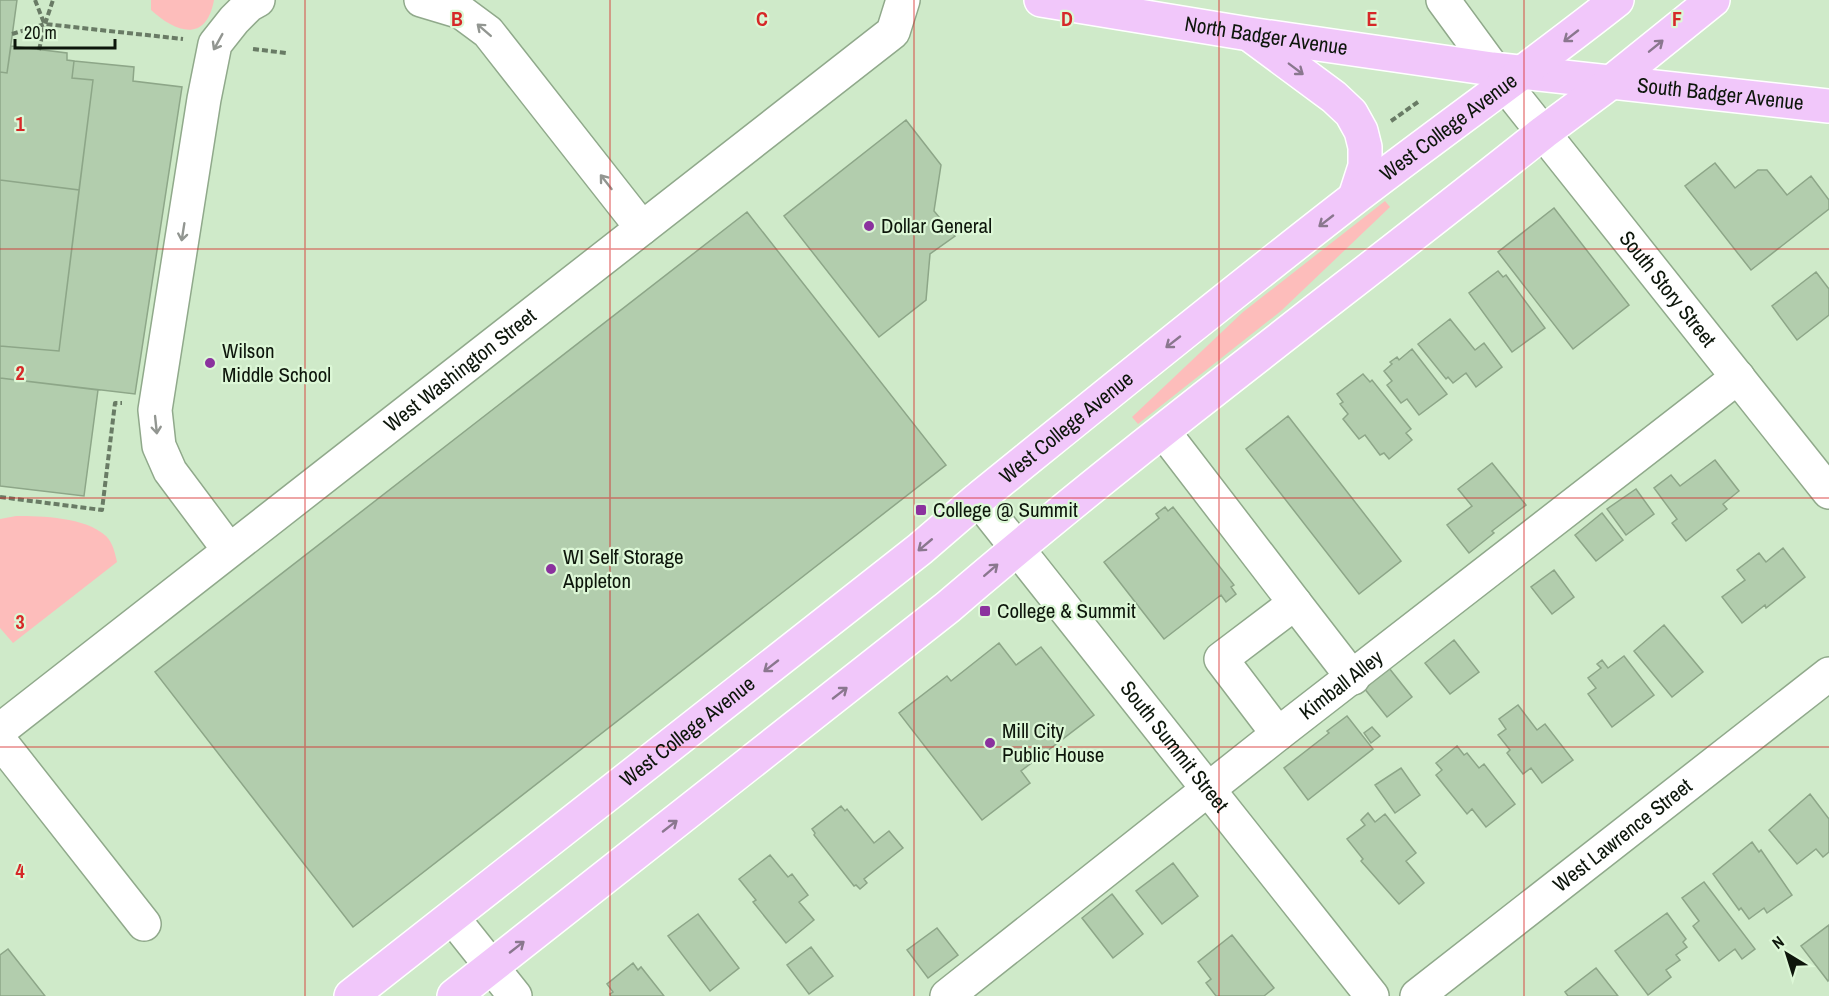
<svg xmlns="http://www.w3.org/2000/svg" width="1829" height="996" font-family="'Archivo Narrow',sans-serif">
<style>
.green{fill:#fdbdbb}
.building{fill:#b2cdad;stroke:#8da688;stroke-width:1.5}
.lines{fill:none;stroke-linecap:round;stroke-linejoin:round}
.minor-casing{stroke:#90a98b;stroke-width:36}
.major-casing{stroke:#fff;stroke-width:36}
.path{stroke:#697b65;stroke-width:4;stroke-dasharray:6 3;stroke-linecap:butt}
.minor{stroke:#fff;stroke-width:33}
.major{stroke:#f1c7fa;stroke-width:33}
.oneway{stroke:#929691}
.oneway2{stroke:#8a778e}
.grid{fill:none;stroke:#d62828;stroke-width:1.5;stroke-opacity:0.55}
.poi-dot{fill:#8b329e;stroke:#dcf7d6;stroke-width:2}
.labels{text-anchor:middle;stroke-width:4.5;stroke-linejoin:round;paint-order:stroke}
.street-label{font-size:21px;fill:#0d160b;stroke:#dcf7d6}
.poi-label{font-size:21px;fill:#0d160b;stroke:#dcf7d6;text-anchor:start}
.grid-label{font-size:20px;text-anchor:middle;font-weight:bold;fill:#d62828;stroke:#dcf7d6;stroke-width:4.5;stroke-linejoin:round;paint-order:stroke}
</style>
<rect width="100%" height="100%" fill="#cfeac9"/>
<!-- green -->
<path class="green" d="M151 0H214C206 44 175 32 151 10Z
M1385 201 1390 207 1281 311 1138 424 1132 417 1243 312Z
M16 516C42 516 85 517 106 536 113 543 115 553 117 562L13 643 0 628V519Z"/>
<!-- building -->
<path class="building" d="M0 0H17L7 73 0 72Z
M11 46 67 53V60L74 61 72 78 93 80 79 190 0 180V72L7 73Z
M74 61 134 67 133 81 182 87 135 394 0 378V346L59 351 93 80 72 78Z
M906 120 941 165 934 211 955 236 930 254 926 300 879 337 784 216Z
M1715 163 1735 188 1758 170H1767L1787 195 1811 176 1829 200V209L1751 270 1685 186Z
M0 180 79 190 59 351 0 346Z
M1554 208 1629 305 1573 349 1498 252Z
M747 212 946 465 353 927 155 672Z
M1498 271 1503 277 1506 275 1545 328 1512 352 1469 293Z
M1816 272 1829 289V315L1797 340 1772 306Z
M1450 319 1475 350 1484 343 1502 367 1476 387 1466 373 1453 383 1448 377 1446 379 1418 344Z
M1412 349 1447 394 1419 415 1407 399 1401 403 1387 385 1392 381 1384 371 1392 364 1390 362 1397 357 1399 360Z
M1363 374 1370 382 1372 380 1411 429 1406 433 1412 440 1389 459 1384 453 1380 455 1365 435 1359 439 1343 419 1348 414 1340 404 1343 402 1337 394Z
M0 378 98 390 84 496 0 486Z
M1288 416 1401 561 1359 594 1246 449Z
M1715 460 1739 491 1723 504 1727 509 1686 541 1672 523 1677 519 1654 488 1671 475 1680 486Z
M1492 463 1526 505 1492 531 1494 533 1469 553 1447 525 1472 506 1458 489Z
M1636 489 1654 514 1626 535 1607 509Z
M1165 507 1168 511 1173 507 1234 585 1231 587 1236 594 1226 602 1221 595 1164 639 1104 562 1159 518 1156 514Z
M1602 513 1623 540 1596 561 1575 535Z
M1783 548 1805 577 1766 608 1765 605 1742 623 1722 597 1745 580 1737 570 1759 553 1766 562Z
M1554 570 1574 597 1552 614 1531 587Z
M1664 625 1703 672 1672 697 1634 651Z
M1454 640 1479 672 1450 694 1425 663Z
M999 643 1016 665 1041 647 1094 715 1021 771 1030 783 982 820 899 713 947 676 951 681Z
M1624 656 1654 695 1612 727 1588 694 1596 688 1588 678 1601 668 1597 664 1602 660 1608 668Z
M1389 668 1412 697 1387 717 1364 688Z
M1518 705 1537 730 1545 724 1573 760 1542 783 1531 768 1523 774 1507 753 1510 750 1498 735 1506 729 1499 719Z
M1347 716 1373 749 1308 800 1284 768 1329 733 1327 731Z
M1372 727 1380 736 1371 743 1364 733Z
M1457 746 1464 755 1467 753 1479 768 1484 764 1515 804 1486 827 1472 809 1467 814 1436 775 1442 770 1436 763Z
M1401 768 1420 795 1395 813 1375 785Z
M1810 794 1829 819V852L1823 857 1816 849 1797 864 1769 830Z
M841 806 845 811 847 809 874 843 889 831 903 848 864 879 867 883 860 889 856 885 854 886 814 835 815 833 812 829Z
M1368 813 1375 822 1385 814 1416 853 1406 861 1424 883 1399 904 1361 861 1363 859 1347 839 1365 825 1361 820Z
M1752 842 1759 852 1761 850 1792 895 1767 913 1764 908 1749 919 1741 908 1739 910 1713 874Z
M770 855 788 877 792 874 808 895 799 902 814 920 786 943 753 902 756 900 739 879Z
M1173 863 1198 896 1162 924 1136 891Z
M1704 882 1755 949 1742 959 1735 949 1719 961 1693 926 1699 921 1682 898Z
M1112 894 1143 934 1113 958 1082 918Z
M1667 913 1686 939 1683 942 1687 947 1676 955 1680 960 1666 970 1671 977 1648 995 1615 951Z
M698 914 739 968 710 991 668 936Z
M1829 925V980L1828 981 1801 946Z
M937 928 958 955 928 978 907 950Z
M1232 935 1274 988 1264 996H1216L1206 983 1211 979 1198 962Z
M811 947 833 976 809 994 787 965Z
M8 949 45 996H0V955Z
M633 963 638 970 641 967 664 996H611L610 994 613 992 607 984Z
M1596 968 1618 996H1568L1565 992Z"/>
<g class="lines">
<!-- minor casing -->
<g class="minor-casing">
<g id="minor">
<path d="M421 0 461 12 488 32 642 228"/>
<path id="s1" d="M1443 0 1506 86 1829 492"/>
<path d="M1163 431 1295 603"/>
<path id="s2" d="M978 499 1372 996"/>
<path d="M229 550 170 471 159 446 155 410 204 99 215 44 234 20 249 5 258 0"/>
<path id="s3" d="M0 730 893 32 903 0"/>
<path d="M1278 734 1221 659 1295 603 1353 678"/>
<path d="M0 741 144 924"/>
<path d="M452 917 515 996"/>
<path id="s4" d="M947 996 1278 734 1738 377"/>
<path id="s5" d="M1417 996 1829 674"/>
</g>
</g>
<!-- major casing -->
<g class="major-casing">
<g id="major">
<path id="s6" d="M1041 0 1249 34 1492 69 1829 106"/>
<path d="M1253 37 1334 97 1351 113 1361 131 1365 147V166L1355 197"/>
<path id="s7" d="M351 996 920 549 978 499C1104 397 1229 295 1357 196 1443 130 1532 67 1617 0"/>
<path d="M454 996 948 607C1141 441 1346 290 1544 132L1610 83 1713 0"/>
</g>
</g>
<!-- path -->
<path class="path" d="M35 0 44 23
M12 34 45 24 183 39
M253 49 286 53
M39 50 45 24 53 0
M1391 121 1418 102
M0 497 102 510 115 403H122"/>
<!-- minor -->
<use href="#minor" class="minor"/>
<!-- major -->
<use href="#major" class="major"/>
</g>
<!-- one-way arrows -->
<defs><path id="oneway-shaft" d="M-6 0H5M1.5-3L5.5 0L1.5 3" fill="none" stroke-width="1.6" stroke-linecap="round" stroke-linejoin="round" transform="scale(1.5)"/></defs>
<g class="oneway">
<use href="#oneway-shaft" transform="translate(484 30) rotate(-139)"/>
<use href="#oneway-shaft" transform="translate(218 42) rotate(119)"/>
<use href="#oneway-shaft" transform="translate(606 182) rotate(-128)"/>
<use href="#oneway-shaft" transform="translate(183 232) rotate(99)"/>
<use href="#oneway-shaft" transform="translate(156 425) rotate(84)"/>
</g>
<g class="oneway2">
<use href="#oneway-shaft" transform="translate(1571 36) rotate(142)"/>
<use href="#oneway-shaft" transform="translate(1656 46) rotate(-39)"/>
<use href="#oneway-shaft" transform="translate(1296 69) rotate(37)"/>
<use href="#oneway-shaft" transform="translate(1326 221) rotate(142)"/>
<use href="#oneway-shaft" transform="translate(1173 342) rotate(142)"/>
<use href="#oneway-shaft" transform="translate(925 545) rotate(140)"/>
<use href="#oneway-shaft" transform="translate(991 570) rotate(-41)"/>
<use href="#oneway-shaft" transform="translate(771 666) rotate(142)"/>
<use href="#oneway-shaft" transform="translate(840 693) rotate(-38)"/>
<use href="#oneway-shaft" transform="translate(670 826) rotate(-38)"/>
<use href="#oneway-shaft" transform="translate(517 947) rotate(-38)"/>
</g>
<!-- grid -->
<path class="grid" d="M305 0V996M610 0V996M914 0V996M1219 0V996M1524 0V996M0 249H1829M0 498H1829M0 747H1829"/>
<!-- markers -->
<g class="poi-dot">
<circle cx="869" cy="226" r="6"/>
<circle cx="210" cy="363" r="6"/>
<rect x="915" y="504" width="12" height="12" rx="3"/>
<circle cx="551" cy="569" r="6"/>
<rect x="979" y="605" width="12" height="12" rx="3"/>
<circle cx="990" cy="743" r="6"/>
</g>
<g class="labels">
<!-- street labels -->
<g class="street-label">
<text dy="7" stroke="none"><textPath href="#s6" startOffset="228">North Badger Avenue</textPath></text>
<text dy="7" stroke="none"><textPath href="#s6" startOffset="686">South Badger Avenue</textPath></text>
<text dy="7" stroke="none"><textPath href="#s7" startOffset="1400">West College Avenue</textPath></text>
<text dy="7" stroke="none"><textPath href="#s1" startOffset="366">South Story Street</textPath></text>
<text dy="7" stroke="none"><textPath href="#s3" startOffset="584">West Washington Street</textPath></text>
<text dy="7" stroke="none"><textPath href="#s7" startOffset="914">West College Avenue</textPath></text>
<text dy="7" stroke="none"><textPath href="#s4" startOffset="502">Kimball Alley</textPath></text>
<text dy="7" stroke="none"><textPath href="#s7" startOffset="428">West College Avenue</textPath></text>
<text dy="7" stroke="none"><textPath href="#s2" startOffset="316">South Summit Street</textPath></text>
<text dy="7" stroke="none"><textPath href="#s5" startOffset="261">West Lawrence Street</textPath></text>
</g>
<!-- poi labels -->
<g class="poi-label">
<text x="881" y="233">Dollar General</text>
<text x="222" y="358">Wilson<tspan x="222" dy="24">Middle School</tspan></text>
<text x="933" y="517">College @ Summit</text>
<text x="563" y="564">WI Self Storage<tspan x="563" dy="24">Appleton</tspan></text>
<text x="997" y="618">College &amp; Summit</text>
<text x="1002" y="738">Mill City<tspan x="1002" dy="24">Public House</tspan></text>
</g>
</g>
<g class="grid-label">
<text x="457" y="26">B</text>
<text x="762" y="26">C</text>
<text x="1067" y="26">D</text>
<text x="1372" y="26">E</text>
<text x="1677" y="26">F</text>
<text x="20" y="131">1</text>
<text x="20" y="380">2</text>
<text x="20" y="629">3</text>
<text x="20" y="878">4</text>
</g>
<!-- north arrow -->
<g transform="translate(1787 954) rotate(322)" stroke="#dcf7d6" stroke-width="4.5" paint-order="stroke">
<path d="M0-4.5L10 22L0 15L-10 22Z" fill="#0d160b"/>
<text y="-9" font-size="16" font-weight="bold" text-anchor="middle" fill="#0d160b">N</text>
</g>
<!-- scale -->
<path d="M15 39v9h100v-9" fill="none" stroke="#0d160b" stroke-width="3"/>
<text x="24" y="39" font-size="18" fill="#0d160b" stroke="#dcf7d6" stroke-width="4.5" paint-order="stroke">20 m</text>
</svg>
